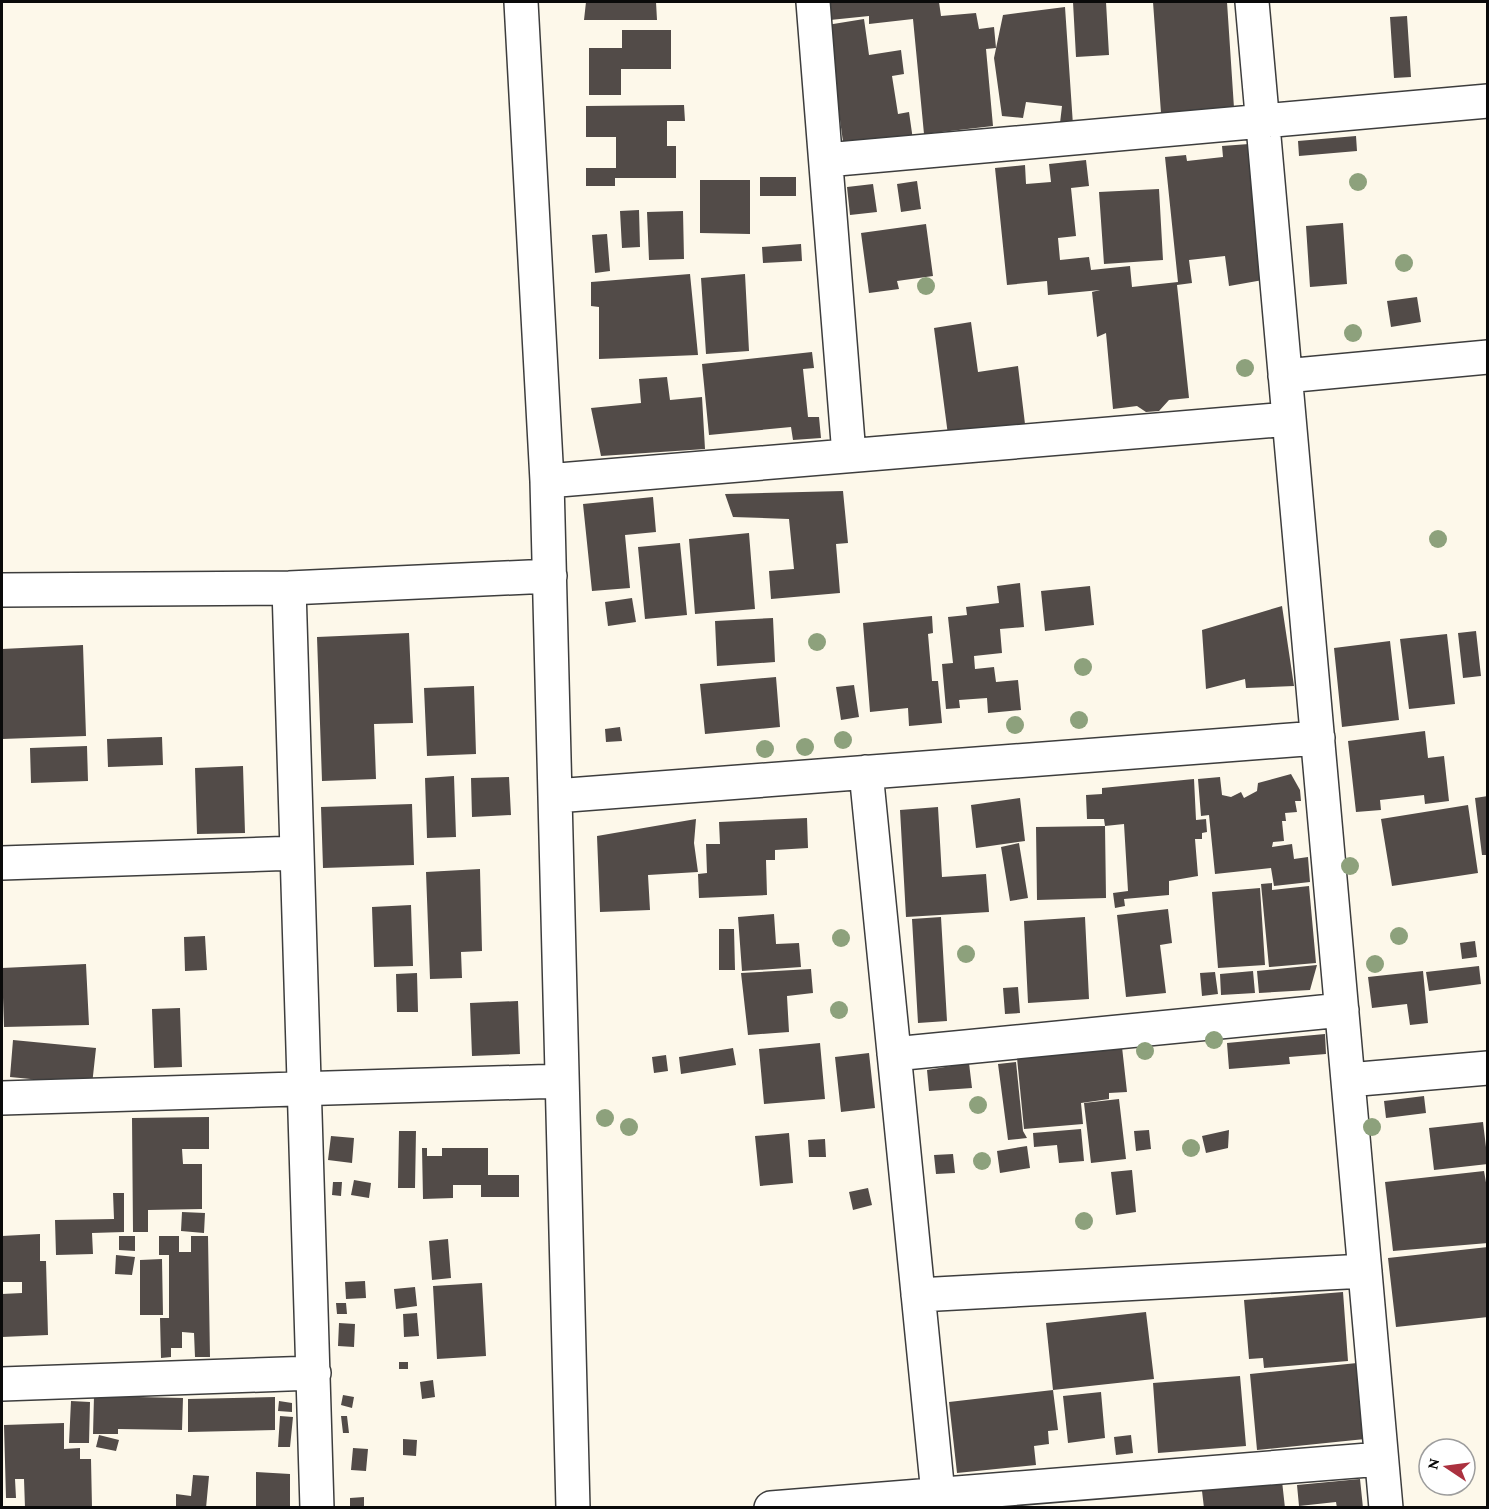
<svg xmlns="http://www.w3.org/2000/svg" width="1489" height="1509" font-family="'Crimson Pro',serif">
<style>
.building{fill:#524b48}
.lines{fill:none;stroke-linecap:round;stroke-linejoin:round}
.minor-casing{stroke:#3d3d3d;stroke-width:36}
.minor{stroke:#fff;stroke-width:33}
.tree{fill:#8da17c}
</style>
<rect width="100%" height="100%" fill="#fdf8ea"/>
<!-- building -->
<path class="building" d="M586 2H656L657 20H584Z
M828 2H939L941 16 976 13 979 29 994 27 996 48 986 49 993 126 924 134 913 19 869 24V16L830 20Z
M1073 2H1106L1109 55 1076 57Z
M1153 2H1227L1234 108 1161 113Z
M1065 7 1073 125 1060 123 1062 106 1026 102 1023 118 1002 116 994 58 1003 15Z
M1407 16 1411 77 1394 78 1390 17Z
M864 19 869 55 901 50 904 74 892 76 898 114 909 112 913 140 844 149 827 25Z
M622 30H671V69H621V95H589V48H622Z
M684 105 685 121H667V146H676V178H615V186H586V168H616V137H586V106Z
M1356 136 1357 151 1299 156 1298 141Z
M1249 144 1263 280 1229 286 1225 256 1189 260 1192 283 1177 285 1189 398 1169 400 1159 411 1146 412 1137 406 1113 409 1106 333 1097 337 1092 292 1100 290 1048 295 1047 281 1007 285 995 168 1025 165 1026 184 1051 182 1049 164 1086 160 1089 186 1071 188 1076 236 1058 238 1060 260 1089 257 1091 270 1130 266 1132 287 1178 282 1165 157 1186 155 1187 161 1223 157 1222 146Z
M760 177H796V196H760Z
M700 180H750V234L700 233Z
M917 181 921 209 901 212 897 184Z
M873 184 877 212 850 215 847 187Z
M1159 189 1163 260 1104 264 1099 192Z
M639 210 640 247 622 248 620 211Z
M683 211 684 259 649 260 647 212Z
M1343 223 1347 284 1310 287 1306 226Z
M926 224 933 276 897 281 899 289 869 293 861 233Z
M607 234 610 271 595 273 592 235Z
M801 244 802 261 763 263 762 247Z
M690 274 698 355 599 359V307L591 306V282Z
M745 274 749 351 706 354 701 278Z
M1417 297 1421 322 1391 327 1387 301Z
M971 322 978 372 1018 366 1025 424 948 435 934 328Z
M812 352 814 368 803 369 808 417H819L821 438 793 440 791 427 709 435 702 364Z
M667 377 670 400 702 397 705 449 601 456 591 408 641 403 639 379Z
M843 491 848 543 836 544 840 593 771 599 769 571 794 569 789 519 733 517 725 494Z
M653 497 656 532 625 535 630 588 592 591 583 504Z
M749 533 755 609 695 614 689 539Z
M680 543 687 615 645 619 638 547Z
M1020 583 1024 627 1000 629 1002 653 974 656 975 669 994 667 996 682 1018 680 1021 710 988 713 987 698 959 700 960 708 946 709 942 664 953 663 948 617 967 615 966 607 999 603 997 586Z
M1090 586 1094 625 1045 631 1041 591Z
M632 598 636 622 608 626 605 602Z
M1282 606 1294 686 1246 688 1245 679 1206 689 1202 630Z
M932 616 933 633 928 634 932 681H938L942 723 909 726 908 708 870 712 863 623Z
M773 618 775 662 717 666 715 621Z
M1476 631 1481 676 1463 678 1458 633Z
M409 633 413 723 374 724 376 779 322 781 317 637Z
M1447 634 1455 704 1409 709 1400 639Z
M1390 641 1399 720 1342 727 1334 648Z
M83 645 86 736 2 739V649Z
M776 677 780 727 705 734 700 684Z
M854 685 859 717 841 720 836 687Z
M474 686 476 754 427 756 424 688Z
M620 727 622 741 606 742 605 729Z
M1425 731 1428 758 1444 756 1449 801 1425 804 1424 795 1380 800 1381 810 1356 812 1348 741Z
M162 737 163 765 108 767 107 739Z
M87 746 88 781 31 783 30 748Z
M243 766 245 833 197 834 195 768Z
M1291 774 1300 790 1301 801H1295L1297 812 1285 813 1286 821H1282L1284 841 1273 842 1272 847 1292 844 1294 859 1308 857 1310 882 1274 886 1271 868 1215 874 1209 815 1201 816 1198 779 1220 777 1222 795 1231 797 1241 792 1244 798 1257 791 1258 783Z
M454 776 456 837 427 838 425 778Z
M509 777 511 815 472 817 471 778Z
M1194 779 1196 820 1206 819 1207 832 1202 833V839H1195L1198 876 1169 881V895L1124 899 1125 906 1115 908 1113 893 1128 891 1124 824 1105 826 1104 819H1087L1086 795 1102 794V788Z
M1488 796V855H1482L1475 798Z
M1020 798 1025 841 976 848 971 805Z
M412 804 414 865 323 868 321 807Z
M1468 805 1478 873 1392 886 1381 819Z
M938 807 942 877 986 874 989 912 906 917 900 810Z
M807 818 808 848 775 850V860H766L767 895 699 898 698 874 707 873 706 844H720L719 822Z
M696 819 694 843 698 872 648 875 650 910 600 912 597 836Z
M1105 826 1106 898 1037 900 1036 827Z
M1019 843 1028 898 1010 901 1001 847Z
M480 869 482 951 461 952 462 978 430 979 426 872Z
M1272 883V890L1309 886 1316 963 1269 967 1261 884Z
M1260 888 1265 965 1218 968 1212 892Z
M411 905 413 966 374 967 372 907Z
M1168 909 1172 943 1160 945 1166 993 1126 997 1117 915Z
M774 914 776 944 799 943 801 967 742 971 738 917Z
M941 917 947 1021 918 1023 912 919Z
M1085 917 1089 999 1028 1003 1024 921Z
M719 929H734L735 970H719Z
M205 936 207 970 185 971 184 937Z
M1475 941 1477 957 1462 959 1460 943Z
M86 964 89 1025 4 1027 2 968Z
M1317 965 1310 990 1259 993 1257 971Z
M1479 966 1481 984 1429 991 1426 972Z
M811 969 813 993 787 996 789 1032 748 1035 741 973Z
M1253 971 1255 993 1221 995 1220 974Z
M1423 971 1428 1023 1410 1025 1407 1004 1372 1008 1368 977Z
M1215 972 1218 994 1202 996 1200 973Z
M417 973 418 1012H397L396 974Z
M1018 987 1020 1013 1005 1014 1003 988Z
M518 1001 520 1054 472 1056 470 1003Z
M180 1008 182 1067 154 1068 152 1009Z
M1325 1034 1326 1054 1289 1057 1290 1064 1229 1069 1227 1043Z
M13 1040 96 1048 92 1085 10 1077Z
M820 1043 825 1099 764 1104 759 1049Z
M1122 1047 1127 1092 1109 1093V1099L1081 1103 1083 1124 1024 1129 1017 1058Z
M733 1048 736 1065 681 1074 679 1057Z
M869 1053 875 1108 841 1112 835 1057Z
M666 1055 668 1071 654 1073 652 1057Z
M1016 1062 1023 1131 1027 1138 1008 1140 998 1064Z
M969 1063 972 1088 929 1091 927 1070Z
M1424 1096 1426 1113 1386 1118 1384 1101Z
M1119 1099 1126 1159 1091 1163 1084 1103Z
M209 1117V1149H182L183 1164H202V1209L148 1210V1232H133L132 1118Z
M1483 1122 1488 1164 1434 1170 1429 1128Z
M1081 1129 1084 1161 1059 1163 1057 1145 1034 1147 1033 1133Z
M1149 1130 1151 1149 1136 1151 1134 1131Z
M1229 1130 1228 1148 1206 1153 1202 1136Z
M399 1131H416L415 1188H398Z
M789 1133 793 1183 760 1186 755 1136Z
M331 1136 354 1138 352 1163 328 1160Z
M825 1139 826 1157H809L808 1140Z
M1027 1146 1030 1168 1000 1173 997 1151Z
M422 1148H427V1156H442V1148H488V1175H519V1197H481V1185H453V1198L423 1199Z
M953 1154 955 1173 936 1174 934 1155Z
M1132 1170 1136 1212 1116 1215 1111 1172Z
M1484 1171 1488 1194V1243L1393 1251 1385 1182Z
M354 1180 371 1183 369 1198 351 1195Z
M333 1182H342L341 1196 332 1195Z
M868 1188 872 1205 853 1210 849 1192Z
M113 1193H124V1232L92 1233 93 1254 56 1255 55 1220 114 1219Z
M182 1212 205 1213 204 1233 181 1231Z
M40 1234V1261H46L48 1335 2 1337V1294L22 1293V1282H2V1236Z
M119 1236H135V1251L119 1250Z
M159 1236H179V1252H191V1236H208L210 1357H195L194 1333 182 1332V1348H171V1357L161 1358 160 1318H169V1255H159Z
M448 1239 451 1278 432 1280 429 1241Z
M1488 1247V1317L1396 1327 1388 1258Z
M116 1255 135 1257 132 1275 115 1274Z
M162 1259 163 1315H140V1260Z
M365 1281 366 1298 346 1299 345 1282Z
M482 1283 486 1356 437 1359 433 1286Z
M415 1287 417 1306 396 1309 394 1289Z
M1343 1292 1348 1361 1264 1368 1263 1358 1249 1359 1244 1300Z
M336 1303H346L347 1314H337Z
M1146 1312 1154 1379 1053 1390 1046 1323Z
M417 1313 419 1336 404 1337 403 1314Z
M339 1323 355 1324 354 1347 338 1346Z
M399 1362H408V1369H399Z
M1357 1363 1365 1439 1257 1450 1250 1374Z
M1240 1376 1246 1446 1158 1453 1153 1383Z
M433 1380 435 1397 422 1399 420 1382Z
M1053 1390 1058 1430 1048 1431 1049 1444 1034 1446 1036 1465 957 1473 949 1402Z
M1101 1392 1105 1438 1068 1443 1063 1396Z
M343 1395 354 1397 352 1408 341 1405Z
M94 1396 183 1398 182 1430 118 1429V1434H93Z
M275 1397V1430L188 1432V1399Z
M71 1401 90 1402 89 1443H69Z
M279 1401 292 1403V1412L278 1411Z
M280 1416 293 1417 290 1447H278Z
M341 1416H347L349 1433H343Z
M64 1423V1449L80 1448V1459H91L92 1508H25L24 1479H15L16 1498H6L4 1425Z
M99 1435 119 1440 116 1451 96 1447Z
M1131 1435 1133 1453 1116 1455 1114 1437Z
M403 1439 417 1440 416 1456 403 1455Z
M353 1448 368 1449 366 1471 351 1470Z
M256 1472 290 1474V1508H256Z
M193 1475 209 1476 206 1508 176 1506V1494L191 1496Z
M1360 1479 1363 1508H1337L1336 1502 1299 1506 1297 1485Z
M1282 1481 1285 1508H1204L1202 1491Z
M364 1497V1508H350V1498Z"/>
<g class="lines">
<!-- minor casing -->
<g class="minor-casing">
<path id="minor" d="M521 2 547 481 573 1508
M813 2 849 455
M1252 2 1386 1508
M826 160 1488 101
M1285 376 1488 357
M547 481 1289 419
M289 588 317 1508
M2 590 289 588 550 576
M866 772 938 1494
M555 796 1318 738
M2 863 297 853
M894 1054 1342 1010
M1348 1080 1488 1068
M2 1098 562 1081
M918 1295 1365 1271
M2 1384 314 1373
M771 1508 1381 1459"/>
</g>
<!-- minor -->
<use href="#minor" class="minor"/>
</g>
<!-- trees -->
<g class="tree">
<circle cx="1358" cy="182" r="9"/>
<circle cx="1404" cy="263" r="9"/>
<circle cx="926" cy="286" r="9"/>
<circle cx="1353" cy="333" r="9"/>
<circle cx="1245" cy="368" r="9"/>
<circle cx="1438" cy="539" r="9"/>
<circle cx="817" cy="642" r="9"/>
<circle cx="1083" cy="667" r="9"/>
<circle cx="1079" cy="720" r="9"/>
<circle cx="1015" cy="725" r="9"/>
<circle cx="843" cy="740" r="9"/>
<circle cx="805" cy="747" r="9"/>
<circle cx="765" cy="749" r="9"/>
<circle cx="1350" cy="866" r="9"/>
<circle cx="1399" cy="936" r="9"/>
<circle cx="841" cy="938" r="9"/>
<circle cx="966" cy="954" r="9"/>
<circle cx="1375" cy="964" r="9"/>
<circle cx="839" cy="1010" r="9"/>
<circle cx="1214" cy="1040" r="9"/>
<circle cx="1145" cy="1051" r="9"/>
<circle cx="978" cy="1105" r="9"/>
<circle cx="605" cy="1118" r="9"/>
<circle cx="629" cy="1127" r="9"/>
<circle cx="1372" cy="1127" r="9"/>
<circle cx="1191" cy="1148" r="9"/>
<circle cx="982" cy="1161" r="9"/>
<circle cx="1084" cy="1221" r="9"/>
</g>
<!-- border -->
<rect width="1489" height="1509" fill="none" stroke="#0a0a0a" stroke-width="6"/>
<!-- north arrow -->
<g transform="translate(1447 1467) rotate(283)"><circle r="28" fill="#ffffff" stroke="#9d9d9d" stroke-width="1.5"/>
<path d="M0-4.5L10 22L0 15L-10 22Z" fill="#ab313f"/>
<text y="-9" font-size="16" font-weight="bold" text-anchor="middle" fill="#0a0a0a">N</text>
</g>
</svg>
